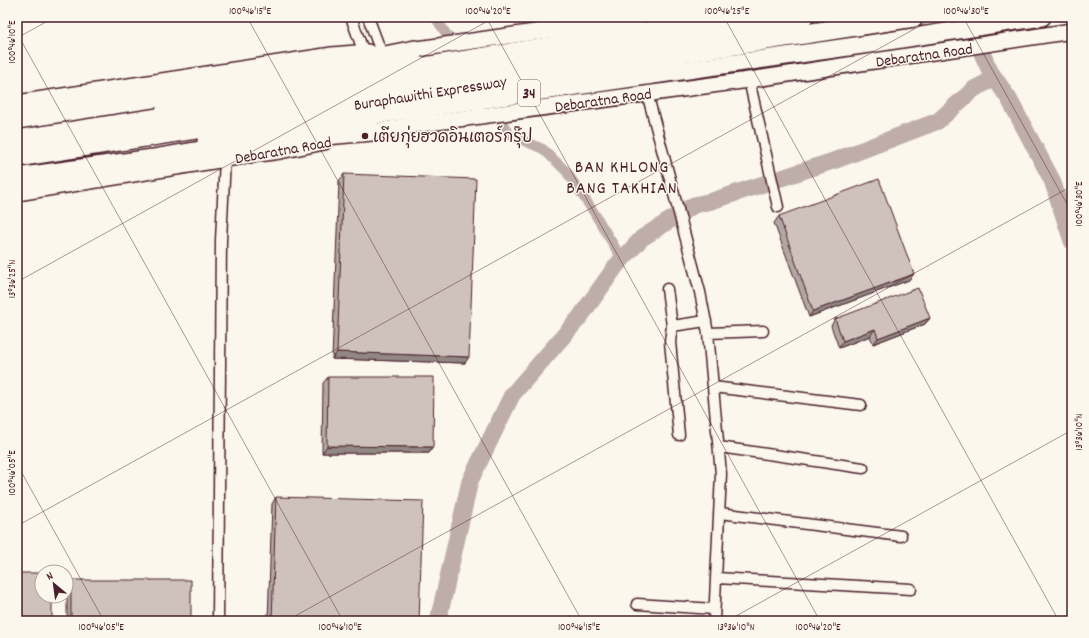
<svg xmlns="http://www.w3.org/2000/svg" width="1089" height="638" font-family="Dekko,'Playpen Sans Thai',sans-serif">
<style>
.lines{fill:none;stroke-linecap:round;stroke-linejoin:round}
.canal{stroke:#bfadaa;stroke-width:10}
.river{stroke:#bfadaa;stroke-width:17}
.minor-casing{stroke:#4a1f2b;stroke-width:13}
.secondary-casing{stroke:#4a1f2b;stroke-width:18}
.trunk-casing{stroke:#4a1f2b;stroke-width:20}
.motorway-casing{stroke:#4a1f2b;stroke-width:22}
.minor{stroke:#fbf7ec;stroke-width:10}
.secondary{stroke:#fbf7ec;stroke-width:15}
.trunk{stroke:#fbf7ec;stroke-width:17}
.motorway{stroke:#fbf7ec;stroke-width:19}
.wall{fill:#b2a7a2;stroke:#4a1f2b}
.shaded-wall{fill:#918884;stroke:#4a1f2b}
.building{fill:#cfc2bc;stroke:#4a1f2b}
.ticks{fill:none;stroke:#4a1f2b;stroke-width:1;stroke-opacity:0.45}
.poi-dot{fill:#4a1f2b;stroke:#fbf7ec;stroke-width:1.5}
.labels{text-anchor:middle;stroke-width:3;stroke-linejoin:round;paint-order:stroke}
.shield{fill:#fbf7ec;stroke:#7f6065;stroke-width:1}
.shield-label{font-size:15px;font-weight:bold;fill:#4a1f2b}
.street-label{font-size:16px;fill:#4a1f2b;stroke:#fbf7ec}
.poi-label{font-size:16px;fill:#4a1f2b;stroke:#fbf7ec;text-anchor:start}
.quarter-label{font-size:18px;letter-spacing:1px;fill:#4a1f2b;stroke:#fbf7ec}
.neatline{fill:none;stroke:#4a1f2b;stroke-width:1.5}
.ticks-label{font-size:10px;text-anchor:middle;fill:#4a1f2b}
</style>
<rect width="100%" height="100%" fill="#fbf7ec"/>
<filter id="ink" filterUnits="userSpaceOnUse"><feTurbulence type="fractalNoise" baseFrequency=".025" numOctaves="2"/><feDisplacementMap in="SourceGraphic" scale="8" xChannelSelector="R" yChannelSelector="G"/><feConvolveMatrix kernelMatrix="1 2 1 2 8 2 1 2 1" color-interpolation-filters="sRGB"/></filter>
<g filter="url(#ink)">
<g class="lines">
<!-- canal -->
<path class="canal" d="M435 17 455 47
M494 110 510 135 543 149 566 171 593 211 622 259"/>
<!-- river -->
<path class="river" d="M981 51 990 71 1009 99 1052 180 1072 241
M438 621 470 481 512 395 580 317 616 266 642 238 694 205 712 201 836 160 938 121 974 89 995 78"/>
<!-- minor casing -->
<g class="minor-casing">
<path id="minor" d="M351 17 364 53
M368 17 381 52
M749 80 778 207
M647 93 700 292 708 333 721 474 714 621
M667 289 672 326
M708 333 763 331
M713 387 861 405
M679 435 670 342 672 326 706 321
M719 447 863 468
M720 513 901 536
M717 578 911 589
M637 604 714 609
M218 621 221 240 225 159"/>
</g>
<!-- secondary casing -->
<g class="secondary-casing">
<path id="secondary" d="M404 51 638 17
M17 103 332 55 368 52
M361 134 414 125 749 80 1072 31
M17 193 225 159 280 151 324 142"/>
</g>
<!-- trunk casing -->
<g class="trunk-casing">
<path id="trunk" d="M165 107 611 36 735 17
M206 141 263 131 876 43 1042 17"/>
</g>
<!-- motorway casing -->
<g class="motorway-casing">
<path id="motorway" d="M17 119 255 82 415 50
M17 140 803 17
M17 157 914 17
M17 178 153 159 267 140 372 131"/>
</g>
<!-- minor -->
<use href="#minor" class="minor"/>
<!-- secondary -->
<use href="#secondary" class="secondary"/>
<!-- trunk -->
<use href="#trunk" class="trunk"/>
<!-- motorway -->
<use href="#motorway" class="motorway"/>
</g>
<!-- wall -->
<path class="wall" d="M344 174 465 363 332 359 339 181Z
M779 216 909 280 809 317 774 223Z
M930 318 925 324 873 344 870 336 839 348 831 326 835 319Z
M328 377 433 447 429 453H322L323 383Z
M276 497 419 621H268L272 504Z
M71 580 191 621H67V586Z"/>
<!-- shaded-wall -->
<path class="shaded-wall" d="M914 274 909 280 809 317 813 311Z
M930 318 925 324 873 344 878 338Z
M875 329 870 336 839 348 843 341Z
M337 352 469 357 465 363 332 359Z
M327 446 433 447 429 453H322Z"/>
<!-- building -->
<path class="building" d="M344 174 476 179 469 357 337 352Z
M879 179 914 274 813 311 779 216Z
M918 288 930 318 878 338 875 329 843 341 835 319Z
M328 377H434L433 447 327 446Z
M276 497 423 501 419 621H272Z
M17 573H42V596H52V621H17Z
M71 580H191V621H71Z"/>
</g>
<!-- ticks -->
<path class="ticks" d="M247 17 582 621M486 17 820 621M724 17 1059 621M963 17 1072 213M17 33 343 621M17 38 55 17M17 282 495 17M17 464 104 621M17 526 936 17M286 621 1072 186M727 621 1072 430"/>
<!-- markers -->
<circle class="poi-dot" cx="365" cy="136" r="4"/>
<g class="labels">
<!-- shield labels -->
<rect class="shield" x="518" y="80" width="22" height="26" rx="3"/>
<g class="shield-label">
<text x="529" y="98">34</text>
</g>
<!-- street labels -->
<g class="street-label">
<text transform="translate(924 54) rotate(-8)" y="6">Debaratna Road</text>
<text transform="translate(430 92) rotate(-9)" y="6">Buraphawithi Expressway</text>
<text transform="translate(603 99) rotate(-8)" y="6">Debaratna Road</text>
<text transform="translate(283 149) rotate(-10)" y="6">Debaratna Road</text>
</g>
<!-- poi labels -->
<g class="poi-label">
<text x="373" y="142">เตียกุ่ยฮวดอินเตอร์กรุ๊ป</text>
</g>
<!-- quarter labels -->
<g class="quarter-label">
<text x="622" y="172">BAN KHLONG<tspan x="622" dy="21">BANG TAKHIAN</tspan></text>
</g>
</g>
<!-- margin -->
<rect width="1089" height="638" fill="none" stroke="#fbf7ec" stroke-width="44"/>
<!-- north arrow -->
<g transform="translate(54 584) rotate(331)"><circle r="19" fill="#fbf7ec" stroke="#b4a19f"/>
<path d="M0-3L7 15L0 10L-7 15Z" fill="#4a1f2b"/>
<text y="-6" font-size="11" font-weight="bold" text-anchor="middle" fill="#4a1f2b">N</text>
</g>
<rect x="22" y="22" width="1045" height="594" class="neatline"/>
<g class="ticks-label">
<text x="250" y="14">100°46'15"E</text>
<text x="488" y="14">100°46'20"E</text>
<text x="727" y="14">100°46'25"E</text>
<text x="966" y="14">100°46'30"E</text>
<text transform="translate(11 42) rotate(-90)" y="4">100°46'10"E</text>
<text transform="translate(1078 204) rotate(-90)" y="4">100°46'30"E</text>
<text transform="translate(11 279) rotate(-90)" y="4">13°36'25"N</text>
<text transform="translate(1078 432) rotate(-90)" y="4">13°36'10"N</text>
<text transform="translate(11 473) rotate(-90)" y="4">100°46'05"E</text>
<text x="101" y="630">100°46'05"E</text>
<text x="340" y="630">100°46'10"E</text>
<text x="579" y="630">100°46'15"E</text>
<text x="736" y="630">13°36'10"N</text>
<text x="818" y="630">100°46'20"E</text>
</g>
</svg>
